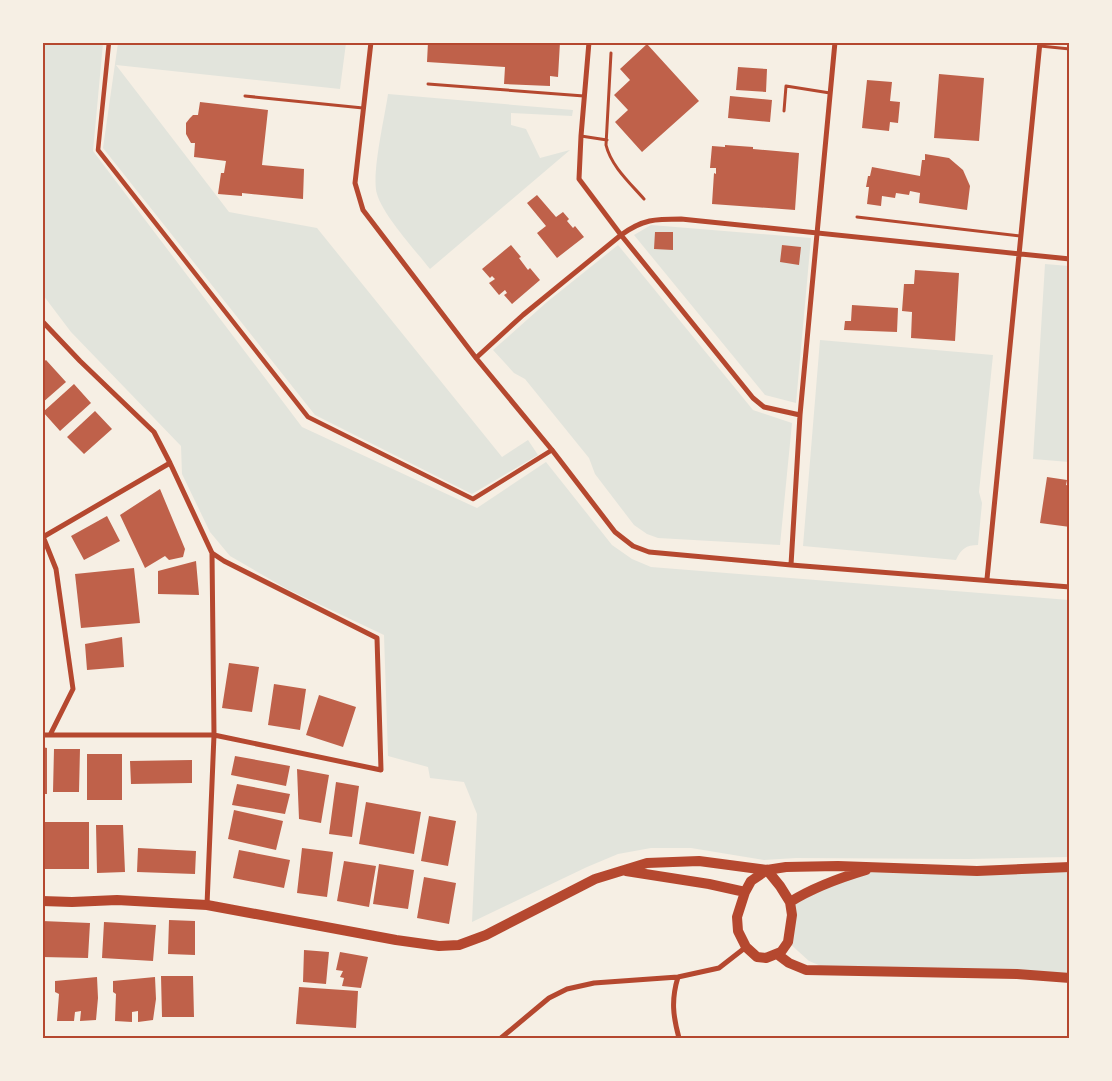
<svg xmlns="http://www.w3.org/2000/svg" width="1112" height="1081" font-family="Ubuntu,sans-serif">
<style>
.green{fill:#e2e4dc}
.building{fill:#bf614a}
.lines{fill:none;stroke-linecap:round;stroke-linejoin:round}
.service{stroke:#b5482f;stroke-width:3}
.pedestrian{stroke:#b5482f;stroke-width:4.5}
.minor{stroke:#b5482f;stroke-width:5}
.secondary{stroke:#b5482f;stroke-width:10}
.neatline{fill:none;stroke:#b5482f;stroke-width:2}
</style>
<rect width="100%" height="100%" fill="#f6efe4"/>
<!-- green -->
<path class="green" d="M43 42 103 43 93 151 302 427 477 508 546 462 612 545 632 559 651 567 1069 600V857L968 859 796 858 764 860 691 848H651L618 854 587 867 472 922 477 814 464 782 430 778 428 767 388 756 384 635 287 589 230 556 210 532 182 474 181 446 71 332 43 295Z
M118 43H346L340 89 116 65 229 212 317 228 502 457 528 440 538 455 472 494 315 415 103 148Z
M388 94 573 110 572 116 511 113V125L526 129 540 158 570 150 430 269C415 250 383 215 377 194 371 175 385 116 388 94Z
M651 225 811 238 796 403 765 395 634 235Z
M618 245 753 410 792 423 780 545 658 538 647 534 634 525 595 474 589 458 525 379 514 373 493 350 547 302Z
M1045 264 1069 266V462L1033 459Z
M820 340 993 355 979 492 982 503 978 545C966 545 961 549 956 560L803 546Z
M874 867H1069V978L833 971 809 961 788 942 790 902Z"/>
<!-- building -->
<path class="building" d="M428 42H484V44L499 45V42H560L558 77 550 76V86L504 84 505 67 427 62Z
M647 44 699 101 642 152 615 122 628 110 614 95 630 80 620 69Z
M738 67 767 69 766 92 736 90Z
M939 74 984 78 979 141 934 138Z
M867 80 892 82 890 101 900 102 898 123 890 122 889 131 862 128Z
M730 96 772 100 770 122 728 118Z
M200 102 268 110 262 165 304 169 303 199 242 193V196L218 194 221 173H224L226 161 194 157 195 143H191L186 134V123L190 118 193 115H198Z
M725 145 753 147V149L799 153 795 210 712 204 714 173 716 174V168H710L712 146 725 147Z
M925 154 949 158 963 170 970 186 967 210 919 203 920 193 910 191 909 195 896 193 895 198 882 196 881 206 867 204 869 187H866L868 176H870L872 167 920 176 922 160H925Z
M537 195 556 217 563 212 569 219 567 221 573 228 575 226 584 237 557 258 537 233 546 226 527 203Z
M655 232H673V250L654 249Z
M511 245 521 257 519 258 528 270 530 268 540 280 512 304 504 295 507 293 505 290 499 295 489 283 495 279 492 276 490 278 482 269Z
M782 245 801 247 799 265 780 262Z
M915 270 959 273 955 341 911 338 912 312 902 311 904 284H914Z
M852 305 898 308 897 332 844 330 845 321H851Z
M46 360 66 382 42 403V363Z
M74 384 91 403 60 431 43 412Z
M95 411 112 429 84 454 67 437Z
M1047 477 1067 480 1066 485 1070 486V527L1040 523Z
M160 489 185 549 183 557 169 560 165 556 145 568 120 515Z
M107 516 120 541 84 560 71 536Z
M196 561 199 595 158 594V571Z
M134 568 140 623 81 628 75 574Z
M122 637 124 667 87 670 85 644Z
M229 663 259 667 252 712 222 708Z
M274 684 306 689 300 730 268 725Z
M319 695 356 707 343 747 306 735Z
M42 747 47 748V794H42Z
M54 749H80L79 792H53Z
M87 754H122V800H87Z
M235 756 290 766 286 786 231 775Z
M192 760V783L131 784 130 761Z
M297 769 329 775 321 823 299 819Z
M336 782 359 786 352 837 329 834Z
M237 784 290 794 285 814 232 805Z
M366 802 421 812 414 854 359 844Z
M234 810 283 821 276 850 228 839Z
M429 816 456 821 448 866 421 861Z
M43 822H89V869H42Z
M96 825H123L125 872 97 873Z
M138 848 196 851 195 874 137 872Z
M302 848 333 852 327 897 297 893Z
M239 850 290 860 284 888 233 878Z
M344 861 376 866 369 907 337 901Z
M379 864 414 870 408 909 373 904Z
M424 877 456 883 449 924 417 918Z
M169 920 195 921V955L168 954Z
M42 921 90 923 88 958 42 957Z
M104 922 156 925 153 961 102 958Z
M304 950 329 952 326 984 303 982Z
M340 952 368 957 361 988 342 986 344 978 340 977 343 971 336 970Z
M161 976H193L194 1017H162Z
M97 977 98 998 96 1020 80 1021 81 1011 75 1012 74 1021H57L59 994 55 992V981Z
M155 977 156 999 153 1020 138 1022V1011L132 1012V1022L115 1021 116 994 113 992V981Z
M299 987 358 991 356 1028 296 1024Z"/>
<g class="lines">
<!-- service -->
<path class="service" d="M1040 46 1070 49
M611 53 606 145C611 166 630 183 644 199
M428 84 584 96
M245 96 363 108
M784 111 786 86 830 93
M581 136 607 140
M857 217 1020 236"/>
<!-- pedestrian -->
<path class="pedestrian" d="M109 42 98 150 308 417 473 499 552 450"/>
<!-- minor -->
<path class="minor" d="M371 42 355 183 363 210 476 358 552 450 615 532 633 546 649 552 791 565 1070 587
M589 42 581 136 579 179 621 235 753 398 764 407 800 415
M42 321 80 361 154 432 170 463 212 553 224 561 377 638 381 770 214 735H42
M476 358 523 315 621 235C643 219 655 219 681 219L1070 259
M42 534 56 569 73 689 50 735
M43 537 170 463
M791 565 800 415 835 42
M987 579 1040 42
M207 905 214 735 212 553
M678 977C671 1000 673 1016 679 1038
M501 1038 549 998 567 989 594 983 678 977 719 968 746 947"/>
<!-- secondary -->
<path class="secondary" d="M767 870 780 886 790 902 792 915 788 942 781 952 766 958 757 957 746 947 738 931 737 917 745 892 751 881Z
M626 871 709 884 745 892
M42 901 72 902 117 900 207 905 396 940 439 946 459 945 486 935 595 879 647 863 699 861 767 870 786 867 838 866 977 871 1070 867
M790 902C814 887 839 878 866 870
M777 954 789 963 806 970 1017 974 1070 978"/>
</g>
<!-- border -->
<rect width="1112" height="1081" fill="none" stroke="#f6efe4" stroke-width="88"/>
<rect x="44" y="44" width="1024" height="993" class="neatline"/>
</svg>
